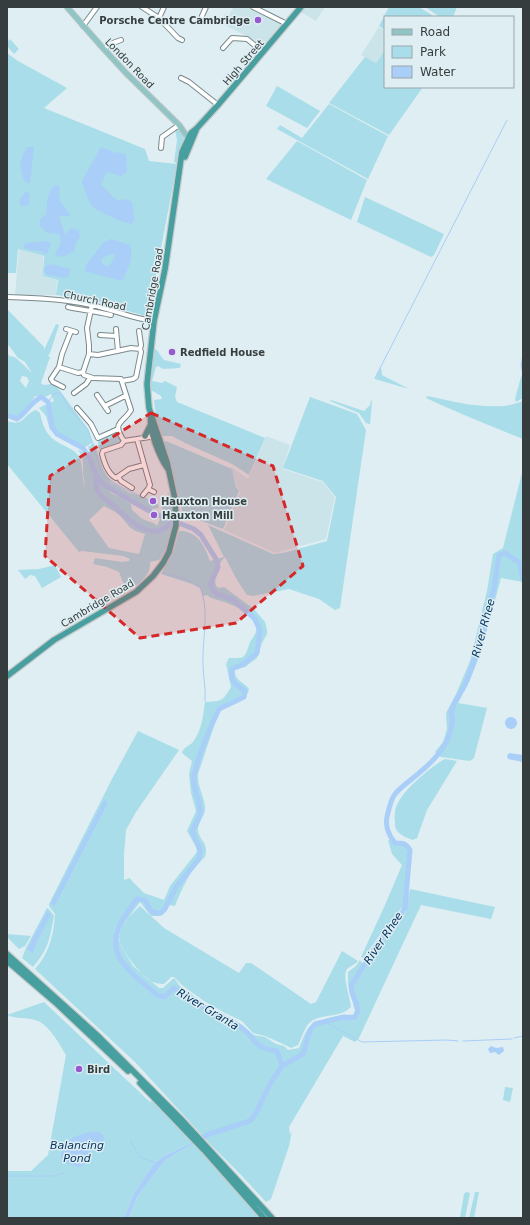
<svg xmlns="http://www.w3.org/2000/svg" width="530" height="1225" font-family="'DejaVu Sans',sans-serif">
<style>
.built{fill:#cbe4ea}
.green{fill:#a9dde9;fill-rule:evenodd}
.water{fill:#a9cef7;fill-rule:evenodd}
.lines{fill:none;stroke-linecap:round;stroke-linejoin:round}
.stream{stroke:#a9cef7;stroke-width:1}
.river{stroke:#a9cef7;stroke-width:5}
.minor-casing{stroke:#7a898c;stroke-width:6}
.major-casing{stroke:#c7c9c9;stroke-width:7}
.highway-casing{stroke:#c7c9c9;stroke-width:8}
.minor{stroke:#fff;stroke-width:4}
.major{stroke:#91c5c5;stroke-width:5}
.highway{stroke:#479f9f;stroke-width:5.5}
.marked{fill:#d62828;fill-opacity:0.2;stroke:#d62828;stroke-width:3;stroke-dasharray:8 5;stroke-linejoin:round}
.poi-dot{fill:#9858ce;stroke:#deeef2;stroke-width:1.5}
.labels{text-anchor:middle;stroke-width:3;stroke-linejoin:round;paint-order:stroke}
.poi-label{font-size:10px;font-weight:bold;fill:#363d3e;stroke:#deeef2;text-anchor:start}
.street-label{font-size:10px;fill:#363d3e;stroke:#deeef2}
.water-label{font-size:11px;font-style:italic;fill:#00325f;stroke:#deeef2}
</style>
<rect width="100%" height="100%" fill="#deeef2"/>
<!-- built -->
<path class="built" d="M233 7H248L281 24 264 45 221 23 225 14 229 16Z
M305 7H325L316 21 301 12Z
M379 27 385 31V50L376 63 361 55Z
M19 249 43 256V276L57 280 56 295H15Z
M266 436 290 445 283 469 323 482 335 497 326 539 275 553 224 530 240 492 237 487 231 467 248 479Z"/>
<!-- green -->
<path class="green" d="M389 7H419L435 17H385V30L379 26Z
M425 7H457L453 17H440Z
M10 39 19 49 14 54 7 46V42Z
M385 50V87H423L389 135 329 103 365 57 376 63Z
M7 53 18 61 67 88 44 108 145 149 149 161 177 164 148 317 89 299 56 295 58 280 43 276 44 256 18 249 16 273H7Z
M277 86 320 111 307 128 266 106Z
M329 104 388 136 368 179 277 129 280 125 302 138Z
M177 127 183 132 184 137 178 163 174 162 177 140 175 129Z
M297 141 367 180 351 220 266 179Z
M365 197 444 234 434 255 431 257 357 222Z
M7 309 44 347V350L56 324 59 325 50 353 48 356 50 357 41 383 44 385 52 384 58 388 88 429 93 442C91 443 88 446 85 447 76 449 59 431 50 430L46 416 39 408C44 405 49 404 54 401L51 394 45 397 35 396 25 411 17 417 7 413V352L10 357 11 356 16 358 32 373 25 362 18 358 10 347 7 344ZM22 376 27 377 29 381 26 388 20 381Z
M156 349 164 360 181 364 180 368 163 369 158 366 156 367 152 381 162 383 165 381 177 387 175 397 177 402 265 438 249 475 232 464 185 443 172 436H161L156 417 154 400 162 399 161 396 151 390 150 378 153 351Z
M381 367 382 375 409 389 375 379Z
M523 375V398L516 402 515 399 521 377Z
M427 396C456 402 495 413 523 401V439C491 426 458 413 426 398Z
M310 397 357 414 366 430 340 608 335 610 319 599 289 589 253 596 247 595 237 580 225 557C218 564 212 578 217 587L219 588 224 587 254 609 265 622 267 630V634L262 643 257 658 245 667 235 669C233 680 244 682 249 689 246 703 229 703 219 711L198 774C197 786 204 796 205 807 206 816 197 822 198 831 200 842 209 842 205 857 191 868 181 890 175 906L169 905 160 916H151L140 902 121 928 118 938 122 948 133 966 159 988H163L174 978 180 986 216 1012 254 1035 265 1037 276 1044 284 1046 288 1050 299 1048C302 1042 304 1033 309 1028 317 1019 342 1014 353 1015L355 1011 348 983V972L356 966 360 960 363 964 369 959 405 914 410 889 495 907 491 919 421 905 359 1038 355 1042 343 1036 289 1127 290 1135 292 1131 289 1146 271 1199 266 1202 242 1176 211 1145 135 1062 35 969C49 954 54 934 55 914L49 906V904L112 779 138 731 179 750 136 812 126 830 124 854V880L130 878 131 880 144 893 164 900 170 886 197 852 196 847 187 831 196 811 191 793 189 774 192 761 182 753C184 746 189 747 193 742 202 729 203 717 205 702 222 701 222 702 231 687L226 664 229 658C245 658 244 659 249 645 251 638 257 635 256 628 255 610 224 602 211 598L207 595 203 596 200 588 192 584 161 574 174 550 179 531C197 530 205 546 210 561L224 557 208 525 273 554 283 553 327 541 336 497 323 481 283 468Z
M331 400 364 411 370 405 371 400 372 401 370 424 366 423 359 413 330 401Z
M36 410 40 413C44 431 48 438 65 446 70 449 74 450 78 455 83 462 82 479 85 488 85 483 83 477 83 472 83 462 84 458 78 450 84 451 86 456 91 458L88 447 94 443 104 471 111 482 130 493 144 497 158 504 159 508 152 509 148 512C141 505 140 508 134 504 125 499 119 489 109 489L111 493 123 499 131 504 132 510C137 513 139 517 143 519 148 522 153 521 157 526L162 515V505L167 498 168 492C177 509 172 546 159 560L150 562C152 577 134 588 121 594L124 585 119 572 107 567 93 564 95 558 122 562 129 561 130 559 123 556 82 551 79 552 7 464V421C25 427 22 415 36 410ZM104 506C109 509 117 512 121 517 131 528 130 530 145 534L139 554 109 548 89 520Z
M116 431 121 441V443L103 448 101 450 98 447V440L101 439Z
M166 441 232 469 236 487 239 491 223 529 183 514 175 481 163 442Z
M523 469V582L501 578 482 649 470 680 458 703 487 708 474 758 470 761 441 757 435 752 443 742 445 736 447 729 446 713 456 694 470 661 487 591 493 554 503 548Z
M55 565 61 577 42 588 35 576 30 575 25 579 18 570 39 569Z
M445 759 457 761 427 810 417 838 413 840C408 838 402 836 399 833 395 829 395 826 395 822 394 814 395 807 399 801 405 789 433 765 445 759Z
M388 840H390L393 843 405 845 408 849 406 888 403 906 382 932 363 958 361 957 385 905 402 865 392 854Z
M140 906 164 928 239 973 246 963H251L311 1004 316 1002 342 951 358 961C355 965 347 967 346 971 343 978 350 999 351 1007 340 1018 324 1014 313 1020 305 1024 302 1038 298 1045L291 1048 281 1043 265 1036 253 1033 242 1021 225 1013 204 1001 183 986 174 977H171L164 984C159 984 154 983 149 980 140 973 119 949 119 937 120 924 132 914 140 906Z
M47 908 50 910 54 916C50 938 48 950 33 967L22 958 26 948Z
M7 934 31 936 25 946 19 949 7 937Z
M44 1002 150 1102 153 1100 193 1142 164 1156 152 1166 133 1195 126 1214 122 1218H7V1171H31L48 1155 66 1055C59 1043 48 1023 35 1020 26 1017 14 1019 7 1015Z
M505 1087 513 1088 510 1102 503 1100Z
M194 1143 234 1187 259 1218H129L137 1197 159 1168 167 1159Z
M466 1192 470 1193 465 1218H460L464 1194Z
M475 1192H479L474 1218H469Z"/>
<!-- water -->
<path class="water" d="M27 147H34L30 183H26C18 169 19 160 27 147Z
M101 147 114 152 126 154 127 172 121 176 107 172 101 184 113 197 119 201 126 199 132 202 135 220 131 224 118 220 95 209 90 203 82 183 84 177Z
M56 185 60 187C56 203 64 202 70 216H59L65 234 71 228 79 230 80 237 76 244 74 251 65 256 59 257 55 254 61 242 59 234 47 233 39 225 41 218 46 215C48 204 46 190 56 185Z
M25 192H28L30 195 29 205 20 206V200Z
M111 239 130 245C134 257 128 270 122 281L84 271 86 265 104 242ZM114 254 115 257 112 262 107 267 103 264 101 260 105 256Z
M47 241 51 243 47 254 43 253 41 251H33L24 248V245L26 243Z
M51 264 70 269 69 275 66 278 47 275 43 270 46 266Z
M505 723a6 6 0 1 1 12 0a6 6 0 1 1-12 0Z
M509 753 523 755V762L508 759 507 756Z
M104 800 108 802 54 907 51 903Z
M47 912 51 914 37 941 33 953 27 949Z
M491 1046 496 1048 503 1047 504 1051 499 1055 495 1052 490 1053 488 1049Z
M91 1132H99L103 1135C107 1147 97 1145 92 1150 84 1158 88 1171 72 1165 67 1163 65 1162 61 1158 63 1139 74 1136 91 1132Z
M193 1142 194 1143 167 1159 159 1168 137 1197 129 1218H122L126 1214 133 1195 152 1166 164 1156Z"/>
<g class="lines">
<!-- stream -->
<path class="stream" d="M523 355 521 365 523 374
M375 378 507 120
M48 402 55 393H61L67 405 88 430 102 474 117 485 148 500
M163 573 186 579 200 587C210 611 202 639 203 664 203 676 206 688 205 701
M325 1022 362 1042 447 1040 458 1041
M514 1038 523 1036
M463 1041 512 1039
M130 1141 140 1157 156 1163
M7 1176H53L64 1173"/>
<!-- river -->
<path class="river" d="M7 415 17 419C26 413 31 402 41 397L48 402 52 427 57 434 83 448 90 459 96 475 103 484 119 494 153 513 194 529 201 535 216 559 218 567 210 585 216 594 232 599 254 618 260 630 257 653 242 665 232 669C230 682 235 684 245 691L244 697 219 709C209 730 199 753 194 775 191 789 202 801 200 814 199 820 195 826 192 831L200 849 199 859 176 887 165 909 161 913C149 913 150 910 145 900L137 899C131 907 124 916 120 925 104 958 136 976 157 995L164 997 174 988C179 990 181 994 186 997 203 1009 225 1015 242 1028 259 1041 251 1047 277 1051L282 1066
M96 476C96 480 96 485 97 489 99 497 109 501 114 506 129 520 151 543 170 524L171 520
M197 1141 209 1134 250 1121 256 1113 270 1084 282 1066 303 1054 310 1030 315 1024 344 1017 350 1018 355 1017 358 1011 356 1003 352 993 351 986 376 946 402 913 405 907 410 850C406 843 402 843 395 843 389 836 385 826 387 817 389 809 390 801 395 794 400 788 407 783 413 778 429 765 443 753 450 733 452 726 453 719 451 712L455 702 465 685 475 659 494 588 499 555 505 553 520 563 523 579"/>
<!-- minor casing -->
<g class="minor-casing">
<path id="minor" d="M142 7 159 18 178 38 182 40
M253 7 287 24
M202 16 206 7
M159 18 164 7
M83 26 97 7
M223 48 232 38 247 39 263 52
M104 49 110 44 121 40
M181 78 189 82 218 105
M161 148 162 137 179 125
M7 297C35 298 63 299 91 305 112 309 133 319 154 321
M68 307C81 310 96 311 111 315
M66 329 76 332
M116 329 118 351
M139 331 141 345 140 349
M100 335 116 336
M89 354 98 355 131 348 140 349 141 352 136 377 133 379 122 381
M59 367 78 373 83 372
M83 372 84 375 93 378 121 379 131 410C123 424 111 421 124 441L156 436
M83 372 89 354V345L87 328 92 305
M63 387 53 382 51 379 59 367 62 354 71 331
M74 393 86 384 90 378
M97 395 108 411
M105 406 125 396
M77 408 91 424 98 438 118 429
M137 439 150 485 148 489 154 492
M124 441 121 445 103 451 102 454C104 462 108 474 116 478L129 469 144 465
M119 478 121 481 132 488
M143 495 148 489"/>
</g>
<!-- major casing -->
<g class="major-casing">
<path id="major" d="M67 7 102 47 126 73 179 125 186 135 189 137H193"/>
</g>
<!-- highway casing -->
<g class="highway-casing">
<path id="highway" d="M185 157 197 128
M151 416C148 429 160 458 168 469
M145 436 151 424
M7 676 54 640 136 592 153 576 163 563 169 552 176 525 175 499 167 462 149 408 147 384 154 321 165 269 182 152 191 133 197 128 218 105 301 7
M7 954 97 1035 182 1120 272 1218
M7 961 57 1004 128 1071
M140 1083 204 1150 264 1218"/>
</g>
<!-- minor -->
<use href="#minor" class="minor"/>
<!-- major -->
<use href="#major" class="major"/>
<!-- highway -->
<use href="#highway" class="highway"/>
</g>
<!-- marked area -->
<path class="marked" d="M151 413 273 466 303 566 236 623 140 638 45 556 50 476Z"/>
<!-- markers -->
<g class="poi-dot">
<circle cx="258" cy="20" r="4"/>
<circle cx="172" cy="352" r="4"/>
<circle cx="153" cy="501" r="4"/>
<circle cx="154" cy="515" r="4"/>
<circle cx="79" cy="1069" r="4"/>
</g>
<g class="labels">
<!-- poi labels -->
<g class="poi-label">
<text x="250" y="24" text-anchor="end">Porsche Centre Cambridge</text>
<text x="180" y="356">Redfield House</text>
<text x="161" y="505">Hauxton House</text>
<text x="162" y="519">Hauxton Mill</text>
<text x="87" y="1073">Bird</text>
</g>
<!-- street labels -->
<g class="street-label">
<text transform="translate(243 62) rotate(-49)" y="4">High Street</text>
<text transform="translate(130 63) rotate(46)" y="4">London Road</text>
<text transform="translate(152 289) rotate(-80)" y="4">Cambridge Road</text>
<text transform="translate(95 300) rotate(12)" y="4">Church Road</text>
<text transform="translate(97 603) rotate(-31)" y="4">Cambridge Road</text>
</g>
<!-- water labels -->
<g class="water-label">
<text transform="translate(483 628) rotate(-75)" y="4">River Rhee</text>
<text transform="translate(383 938) rotate(-56)" y="4">River Rhee</text>
<text transform="translate(208 1009) rotate(31)" y="4">River Granta</text>
<text x="77" y="1149">Balancing<tspan x="77" dy="13">Pond</tspan></text>
</g>
</g>
<!-- border -->
<rect width="530" height="1225" fill="none" stroke="#363d3e" stroke-width="16"/>
<!-- legend -->
<rect x="384" y="16" width="130" height="72" fill="#deeef2" stroke="#9ba7aa"/>
<rect x="392" y="29" width="20" height="6" fill="#91c5c5" stroke="#9ba7aa"/>
<text x="420" y="36" font-size="12" fill="#363d3e">Road</text>
<rect x="392" y="46" width="20" height="12" fill="#a9dde9" stroke="#9ba7aa"/>
<text x="420" y="56" font-size="12" fill="#363d3e">Park</text>
<rect x="392" y="66" width="20" height="12" fill="#a9cef7" stroke="#9ba7aa"/>
<text x="420" y="76" font-size="12" fill="#363d3e">Water</text>
</svg>
